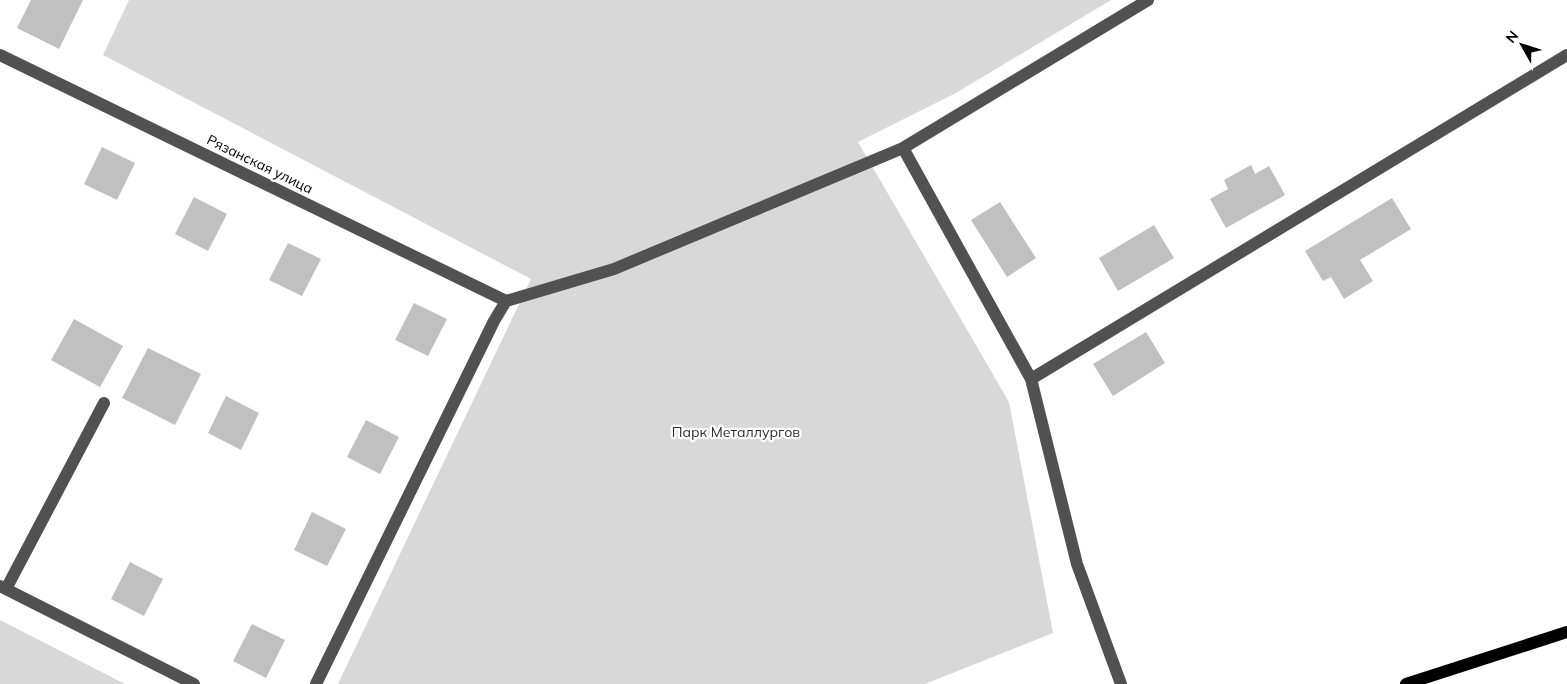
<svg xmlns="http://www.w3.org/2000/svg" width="1567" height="684" font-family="Mulish,sans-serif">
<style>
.green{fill:#d8d8d8}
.building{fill:#c0c0c0}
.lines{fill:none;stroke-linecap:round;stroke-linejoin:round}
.minor{stroke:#515151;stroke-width:12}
.major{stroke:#000;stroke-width:12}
.labels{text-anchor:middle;stroke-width:4.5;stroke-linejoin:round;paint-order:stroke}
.street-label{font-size:14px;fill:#000;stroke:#fff}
.park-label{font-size:14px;fill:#2f2f2f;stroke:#fff}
</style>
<rect width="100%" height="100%" fill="#fff"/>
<!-- green -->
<path class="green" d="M129 0H1111L956 93 858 142 1009 402 1053 633 925 684H338L531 279 103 55Z
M0 620 125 684H0Z"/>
<!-- building -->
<path class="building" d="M31 0H83L59 49 17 28Z
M102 147 135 163 117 200 84 184Z
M1251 165 1255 174 1269 166 1285 195 1226 228 1210 199 1228 189 1224 180Z
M194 197 227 214 208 251 175 234Z
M1392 198 1411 229 1360 260 1373 281 1344 299 1331 277 1323 281 1305 251Z
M1000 202 1036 258 1007 277 971 220Z
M1154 225 1174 258 1118 291 1099 258Z
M288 243 321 259 302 296 269 280Z
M414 303 447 319 428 356 395 340Z
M74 319 123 346 100 387 51 360Z
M1146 332 1165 363 1113 396 1093 364Z
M148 348 201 374 175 425 122 398Z
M226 396 259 413 241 450 208 433Z
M366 420 399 437 380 474 347 457Z
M312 512 346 529 327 566 294 550Z
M130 562 163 579 144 616 111 599Z
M252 624 285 640 266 678 233 661Z"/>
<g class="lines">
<!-- minor -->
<path class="minor" d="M0 55 506 301
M903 148 1031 379 1077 564 1121 684
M1031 379 1567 55
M0 586 194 684
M6 589 104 403
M316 684 494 321 506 301 614 269 903 148 1148 0"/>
<!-- major -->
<path class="major" d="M1406 684 1567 632"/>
</g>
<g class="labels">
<!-- street labels -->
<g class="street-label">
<text transform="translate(260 164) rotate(26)" y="5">Рязанская улица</text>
</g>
<!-- park labels -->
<g class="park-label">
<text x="736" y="437">Парк Металлургов</text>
</g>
</g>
<!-- north arrow -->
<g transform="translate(1522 45) rotate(309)" stroke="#ffffff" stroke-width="4" paint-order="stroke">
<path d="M0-4L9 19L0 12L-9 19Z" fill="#000000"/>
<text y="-8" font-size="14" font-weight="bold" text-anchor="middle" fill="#000000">N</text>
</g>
</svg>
